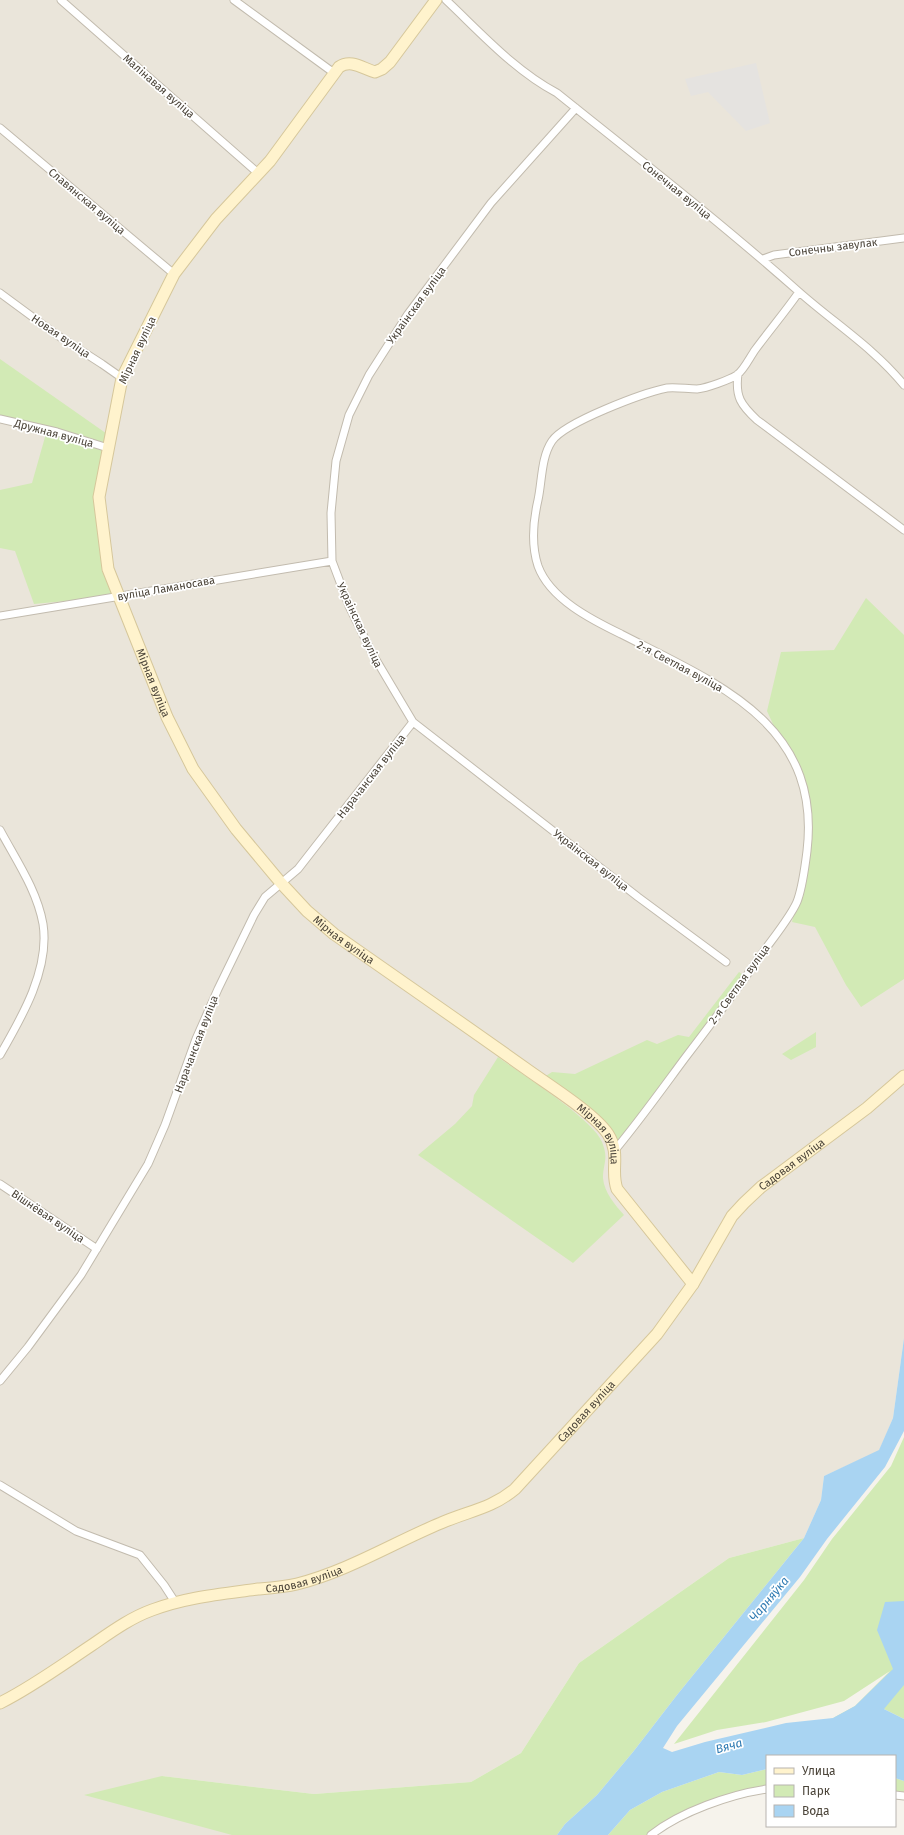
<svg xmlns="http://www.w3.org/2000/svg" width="904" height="1835" font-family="'Fira Sans',sans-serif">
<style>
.residential{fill:#eae5da}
.green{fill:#d2eab5}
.parking{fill:#e5e3e0}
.water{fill:#a9d4f2}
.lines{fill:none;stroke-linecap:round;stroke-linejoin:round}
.street-casing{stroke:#c2bbae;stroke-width:9}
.secondary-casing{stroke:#d6c79b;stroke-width:13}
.street{stroke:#fff;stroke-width:7}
.secondary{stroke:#fff3cd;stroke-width:11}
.labels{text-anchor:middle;stroke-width:3.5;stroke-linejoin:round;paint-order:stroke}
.street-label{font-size:11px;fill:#4b4439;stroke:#fff}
.water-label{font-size:12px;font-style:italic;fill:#2e7ab2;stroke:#fff}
</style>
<rect width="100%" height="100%" fill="#f6f3ec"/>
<!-- residential -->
<path class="residential" d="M0 0H904V1338L893 1418 879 1451 824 1476 821 1500 804 1538 729 1558 579 1663 521 1753 471 1782 314 1794 162 1776 233 1835H0Z"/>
<!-- green -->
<path class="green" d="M0 359 110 436 99 497 119 596 34 604 15 551 0 548V490L32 483 47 430 0 419Z
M866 598 904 635V979L861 1007 846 985 815 927 792 922 797 902 809 829 795 764 778 735 767 711 781 652 834 650Z
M739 972 746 977 615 1150 611 1140 541 1079 552 1072 575 1074 647 1040 657 1044 678 1035 689 1037Z
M816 1032V1047L791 1060 782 1054Z
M498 1057C521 1074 593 1119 602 1142 609 1159 603 1163 603 1178 604 1192 615 1205 624 1215L573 1263 418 1155 455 1124 472 1106 474 1095Z
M904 1437V1719L884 1709 833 1718 855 1706 890 1671 844 1701 766 1722 717 1730 674 1744 804 1580 832 1539 891 1466Z
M804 1538 677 1695 633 1752 597 1795 565 1824 557 1835H232L84 1795 162 1776 314 1794 471 1782 521 1753 579 1663 729 1558Z
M767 1769V1789L677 1818 651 1835H608L630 1810 662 1792 719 1772 742 1775Z
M895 1778 904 1781V1796L895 1795Z"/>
<!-- parking -->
<path class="parking" d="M756 63 770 123 746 131 708 92 691 96 685 79Z"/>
<!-- water -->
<path class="water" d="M904 1338V1431L885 1467 827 1539 800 1577 677 1726 663 1748 672 1752 705 1742 786 1723 833 1718 855 1706 893 1669 877 1630 885 1602 904 1601V1685L884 1709 904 1719V1781L895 1778V1756H767V1769L742 1775 719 1772 662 1792 630 1810 608 1835H557L565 1824 597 1795 633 1752 677 1695 804 1538 821 1500 824 1476 879 1450 893 1418Z"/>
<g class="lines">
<!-- street casing -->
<g class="street-casing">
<path id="street" d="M61 0 258 173
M234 0 334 73
M446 0C481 33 514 70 557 93 638 158 720 222 798 291 834 323 874 348 904 385
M576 108 491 203 408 314 369 375 349 415 336 461 331 513 332 561 349 606 372 653 413 722 638 897 726 962
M0 128 174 274
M763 259 774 255 904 238
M0 293 57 335 102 364 122 378
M738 374C735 397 741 405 757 420L904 530
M0 419 57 432 108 448
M0 616 332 561
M0 830C16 860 37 890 43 924 50 969 22 1017 0 1055
M615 1150C640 1120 662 1089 685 1058 711 1024 737 990 761 955 770 942 794 913 798 899 803 884 805 867 807 851 822 723 716 683 621 634 592 620 550 599 538 566 531 545 533 522 538 500 542 482 541 457 552 441 565 422 643 393 667 388 677 387 687 389 697 389 707 388 729 380 737 375 744 370 750 357 755 350 769 331 785 312 799 292
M0 1184 97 1249
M0 1381 28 1347 81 1275 148 1164 165 1125 196 1039 218 989 254 915 265 897 298 869 312 851 413 722
M0 1485 76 1531 140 1555 164 1585 175 1602
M895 1795 904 1796
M651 1835C680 1812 731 1794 767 1789"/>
</g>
<!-- secondary casing -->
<g class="secondary-casing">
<g id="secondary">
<path id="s1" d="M436 0 390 62 382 69 375 72C362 68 351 59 339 67L270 161 216 219 174 274 122 378 99 497 108 569 167 717 193 769 236 829 281 883 307 911 334 934C398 979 462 1023 525 1068 547 1084 594 1113 608 1134 621 1154 610 1170 617 1189L693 1284"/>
<path id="s2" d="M0 1703C32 1687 62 1665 92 1645 111 1632 130 1618 152 1610 186 1597 222 1594 258 1589 271 1588 285 1587 297 1584 348 1571 393 1543 441 1523 468 1511 491 1509 515 1489L657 1334 693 1284 732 1216 744 1203 761 1187 867 1108 904 1076"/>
</g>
</g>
<!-- street -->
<use href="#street" class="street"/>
<!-- secondary -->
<use href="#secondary" class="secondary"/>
</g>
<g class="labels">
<!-- street labels -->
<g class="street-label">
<text transform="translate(159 86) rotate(41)" y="4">Малінавая вуліца</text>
<text transform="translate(677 190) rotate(39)" y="4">Сонечная вуліца</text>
<text transform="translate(87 201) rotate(40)" y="4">Славянская вуліца</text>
<text transform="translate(833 247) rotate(-7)" y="4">Сонечны завулак</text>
<text transform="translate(416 305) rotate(-54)" y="4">Украінская вуліца</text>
<text transform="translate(61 336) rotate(34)" y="4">Новая вуліца</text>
<text transform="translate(137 350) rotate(-65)" y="4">Мірная вуліца</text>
<text transform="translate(54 433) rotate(15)" y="4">Дружная вуліца</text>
<text transform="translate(166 588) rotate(-10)" y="4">вуліца Ламаносава</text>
<text transform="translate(360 625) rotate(65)" y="4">Украінская вуліца</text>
<text transform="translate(680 666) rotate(28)" y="4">2-я Светлая вуліца</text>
<text dy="4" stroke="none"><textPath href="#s1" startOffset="831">Мірная вуліца</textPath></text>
<text transform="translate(371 776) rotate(-52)" y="4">Нарачанская вуліца</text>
<text transform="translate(591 860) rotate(38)" y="4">Украінская вуліца</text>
<text dy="4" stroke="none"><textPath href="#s1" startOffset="1155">Мірная вуліца</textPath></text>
<text transform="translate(739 984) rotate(-54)" y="4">2-я Светлая вуліца</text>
<text transform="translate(196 1044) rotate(-69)" y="4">Нарачанская вуліца</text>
<text dy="4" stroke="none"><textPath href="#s1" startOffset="1479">Мірная вуліца</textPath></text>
<text dy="4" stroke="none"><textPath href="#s2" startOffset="994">Садовая вуліца</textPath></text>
<text transform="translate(48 1216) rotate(34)" y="4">Вішнёвая вуліца</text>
<text dy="4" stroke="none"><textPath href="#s2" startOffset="670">Садовая вуліца</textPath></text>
<text dy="4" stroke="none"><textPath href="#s2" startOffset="334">Садовая вуліца</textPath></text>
</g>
<!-- water labels -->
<g class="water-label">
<text transform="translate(769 1599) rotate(-50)" y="4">Чарняўка</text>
<text transform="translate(729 1746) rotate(-16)" y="4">Вяча</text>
</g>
</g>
<!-- legend -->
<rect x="766" y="1755" width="130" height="72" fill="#ffffff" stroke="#b7b4b0"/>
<rect x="774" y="1768" width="20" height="6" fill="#fff3cd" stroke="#b7b4b0"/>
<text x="802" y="1775" font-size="12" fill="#4b4439">Улица</text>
<rect x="774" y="1785" width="20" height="12" fill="#d2eab5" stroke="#b7b4b0"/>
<text x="802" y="1795" font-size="12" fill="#4b4439">Парк</text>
<rect x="774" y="1805" width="20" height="12" fill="#a9d4f2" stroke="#b7b4b0"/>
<text x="802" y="1815" font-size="12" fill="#4b4439">Вода</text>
</svg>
